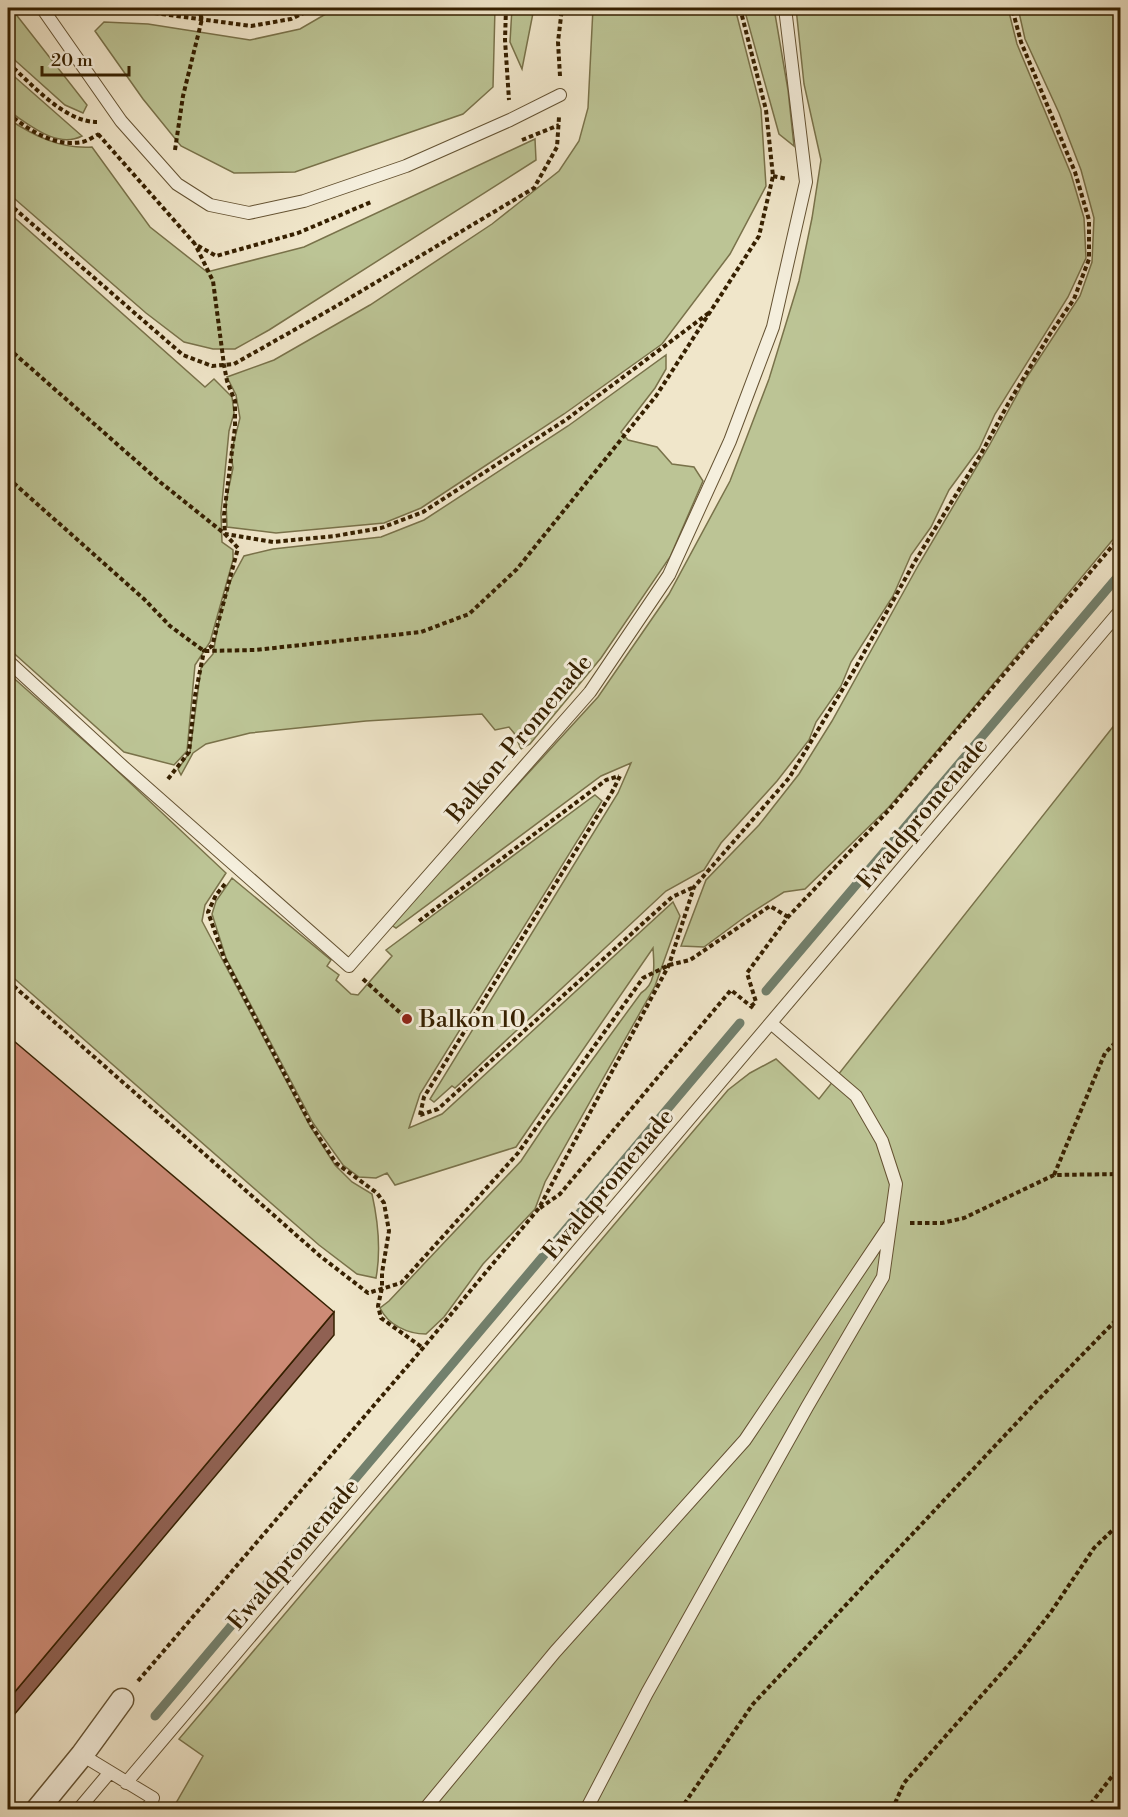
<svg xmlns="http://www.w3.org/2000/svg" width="1128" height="1817" font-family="'Libre Bodoni',serif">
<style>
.green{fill:#bcc495;stroke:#79724a;stroke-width:1.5}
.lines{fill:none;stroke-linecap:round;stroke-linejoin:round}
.stream{stroke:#72806d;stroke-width:9}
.service-casing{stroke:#645232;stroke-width:14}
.minor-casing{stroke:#645232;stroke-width:25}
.path{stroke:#362000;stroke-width:4;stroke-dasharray:4.5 3;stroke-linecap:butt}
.service{stroke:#f5efdd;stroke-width:12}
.minor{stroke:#f5efdd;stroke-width:22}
.shaded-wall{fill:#906153;stroke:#362000;stroke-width:1.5}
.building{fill:#cd8b76;stroke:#362000;stroke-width:1.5}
.poi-dot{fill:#8f2418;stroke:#f5efdd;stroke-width:2}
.labels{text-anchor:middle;stroke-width:6;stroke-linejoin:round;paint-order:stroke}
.street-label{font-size:24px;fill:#362000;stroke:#f5efdd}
.poi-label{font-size:24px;fill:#362000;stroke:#f5efdd;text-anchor:start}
</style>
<rect width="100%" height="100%" fill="#f0e6ca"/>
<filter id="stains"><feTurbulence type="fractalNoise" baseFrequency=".00333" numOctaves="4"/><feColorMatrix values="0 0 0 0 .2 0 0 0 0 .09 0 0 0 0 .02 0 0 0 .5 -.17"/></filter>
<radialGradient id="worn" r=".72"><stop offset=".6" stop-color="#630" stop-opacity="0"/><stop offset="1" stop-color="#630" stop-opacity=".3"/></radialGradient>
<!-- green -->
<path class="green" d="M8 8H11L87 105 83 113 65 105 8 54Z
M336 8H495L493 87 463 114 295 172 234 173 181 146 143 99 95 31 104 22 148 24 250 40 300 29Z
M512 8H534L522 69 510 42Z
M593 8H735L761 109 766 186 730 254 662 344 564 414 421 508 384 523 276 533 227 527 226 501 233 468 231 453 240 418 236 395 227 377 274 360 370 305 492 224 559 171 579 141 588 108Z
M744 8H774L788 90 794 146 779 134Z
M796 8H1008L1017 44 1071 174 1084 218 1086 258 1068 297 995 414 979 449 949 490 931 527 911 555 893 596 851 662 841 686 816 722 809 740 777 781 721 843 704 870 666 891 455 1088 452 1086 434 1102 430 1099 618 793 631 763 601 776 396 928 390 924 598 697 669 594 730 481 769 379 799 281 812 218 821 160 804 84Z
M1018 8H1120V531L964 719 888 808 805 889 784 892 746 916 704 947 681 946 706 880 759 825 799 774 832 721 919 564 989 446 1025 380 1080 296 1092 262 1094 218 1081 170 1059 113 1025 39Z
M8 71 82 136C57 149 30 125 10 112L8 110Z
M8 119C35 136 59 149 92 147L150 227 207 272 304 247 535 139 536 160 269 330 235 349H213L184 342 146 313 8 193Z
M8 212 205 387 214 379 232 397 234 413 229 431 221 513 222 542 233 550V560L210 642 195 665 187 751 174 765 124 752 8 648Z
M666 355V369L655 388 621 432 628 440 657 447 672 464 694 467 703 481 670 557 601 658 530 744 521 749 514 733 509 727 495 730 482 714 366 721 250 733 206 744 193 753 181 775 178 769 190 752 201 668 213 654 221 609 231 580 244 556 273 549 381 537 424 520 568 426Z
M8 673 109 763 226 873 205 905 202 921 310 1126 335 1165 352 1182 372 1194C378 1221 381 1251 376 1278L357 1274 319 1245 8 973Z
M1120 718V1809L172 1810 203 1756 179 1739 728 1090 750 1073 776 1059 819 1099Z
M595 795 602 801 420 1094 409 1128 442 1114 673 902 680 916 655 986 545 1182 535 1209 483 1264 444 1317 426 1334C408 1334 388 1325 380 1308L389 1301 521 1161 547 1122 641 993C657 983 654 965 653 948L516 1147 395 1185 387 1173 376 1178 359 1177 343 1165 313 1123 226 958 212 914 216 901 232 878 331 960 327 966 339 975 336 980 351 994 358 995 392 956 386 950Z"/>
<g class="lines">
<!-- stream -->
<path class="stream" d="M766 991 1120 574
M155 1716 740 1023"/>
<!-- service casing -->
<g class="service-casing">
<path id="service" d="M42 8 121 121 177 184 210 205 249 213 304 201 406 166 510 120 560 95
M8 661 120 764 349 966 590 692 669 575 730 441 773 327 806 182 785 8
M82 1755 110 1772
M126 1783 1120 611
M78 1810 110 1772 153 1798 147 1810
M424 1810 555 1652 745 1440 889 1226
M586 1810 647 1693 807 1407 883 1277 896 1184 882 1141 856 1096 772 1024"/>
</g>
<!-- minor casing -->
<g class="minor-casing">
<path id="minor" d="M37 1810 82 1755 122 1700"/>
</g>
<!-- path -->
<path class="path" d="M117 8 251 26 291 19 314 8
M506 8 505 40 509 100
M8 63C31 83 64 122 97 122
M560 76 558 42 562 8
M8 113C28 130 54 147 82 142 88 141 94 136 99 134
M98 134 195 244 216 256 298 233 371 202
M522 140 559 125
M175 150 183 96 202 19 198 8
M773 176 787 179
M8 203 183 355 212 366 234 364 333 308 534 188 557 147 559 117
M8 348 160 482 225 534 273 542 335 536 381 528 423 512 567 419 710 312
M8 478 144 599 170 626 204 651 255 650 421 632 469 614 517 569 656 396 759 236 773 176 766 110 740 8
M168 779 189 752 195 696 204 651 212 646 238 548 225 534 224 515 235 427V401L227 381 224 365 213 281 195 244
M225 884 216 895 208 912 224 958 311 1125 336 1163 377 1193 384 1203 389 1231 382 1273V1288L378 1306 381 1318 423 1348
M419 921 606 780 619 776
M363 979 407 1019
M8 981 320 1256 368 1293 401 1283 518 1153 643 978 669 965 690 960 770 906 788 917
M751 1006 756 1002 747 973 788 917 889 810 1120 537
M420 1115 424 1097 612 792 620 776
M420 1115 438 1109 672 897 694 887
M1054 1175 1105 1053 1120 1038
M540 1208 560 1194 731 990 753 1008
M910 1223H942L964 1218 1054 1175 1120 1174
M138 1681 423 1348 539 1208 669 965 694 887 789 778 856 667 914 563 981 454 1008 404 1050 334 1074 299 1089 259V220L1075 172 1021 42 1012 8
M680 1810 753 1704 1038 1400 1120 1316
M892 1810 904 1783 1020 1652 1051 1612 1094 1548 1120 1523
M1086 1810 1120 1766"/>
<!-- service -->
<use href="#service" class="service"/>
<!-- minor -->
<use href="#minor" class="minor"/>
</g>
<!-- shaded-wall -->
<path class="shaded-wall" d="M334 1312V1335L8 1722V1700Z"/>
<!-- building -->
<path class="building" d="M8 1036 334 1312 8 1700Z"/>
<!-- markers -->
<circle class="poi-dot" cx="407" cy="1019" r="6"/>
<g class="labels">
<!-- street labels -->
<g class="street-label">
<text transform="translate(519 738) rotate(-50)" y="8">Balkon-Promenade</text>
<text transform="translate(922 813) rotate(-50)" y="8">Ewaldpromenade</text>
<text transform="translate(608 1184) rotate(-50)" y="8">Ewaldpromenade</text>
<text transform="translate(293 1554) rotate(-50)" y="8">Ewaldpromenade</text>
</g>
<!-- poi labels -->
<g class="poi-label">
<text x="419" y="1027">Balkon 10</text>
</g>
</g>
<!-- margin -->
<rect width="1128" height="1817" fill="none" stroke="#f0e6ca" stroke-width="30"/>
<rect x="9" y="9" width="1110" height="1799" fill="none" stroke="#362000" stroke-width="3"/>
<rect x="15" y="15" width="1098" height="1787" fill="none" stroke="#362000" stroke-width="1.5"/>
<!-- scale -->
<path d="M42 66v9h87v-9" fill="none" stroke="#362000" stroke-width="3"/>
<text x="51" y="66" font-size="18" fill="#362000" stroke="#f5efdd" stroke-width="4.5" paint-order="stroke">20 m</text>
<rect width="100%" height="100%" filter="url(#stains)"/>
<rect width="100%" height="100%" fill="url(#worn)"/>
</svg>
